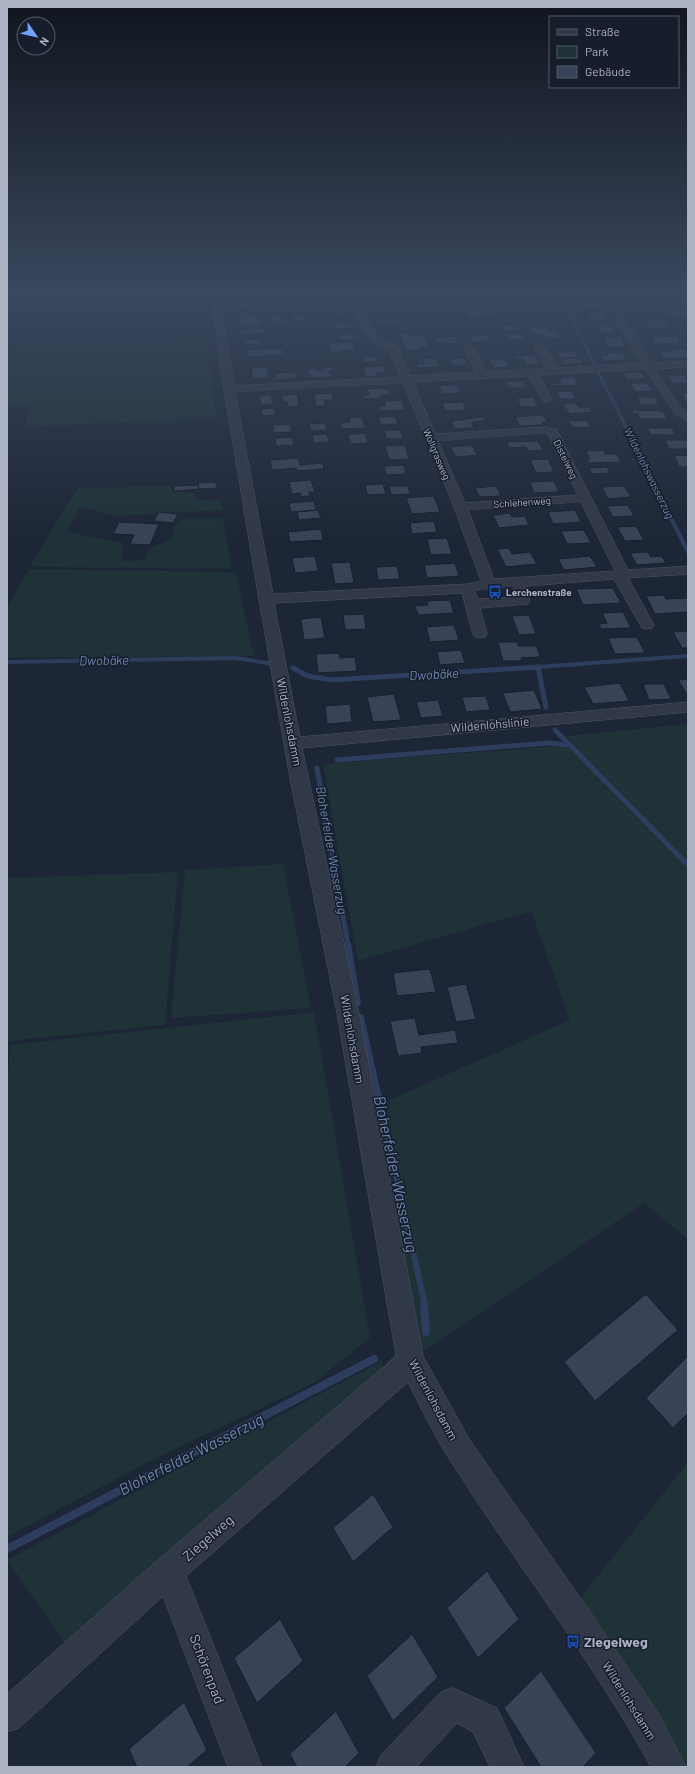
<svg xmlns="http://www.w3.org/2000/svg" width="695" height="1774" font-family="Barlow,sans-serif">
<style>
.green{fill:#1f3237}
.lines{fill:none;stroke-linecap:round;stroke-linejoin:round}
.stream-far4{stroke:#2d3d5d;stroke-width:3}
.stream-far3{stroke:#2d3d5d;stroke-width:4}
.stream-far2{stroke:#2d3d5d;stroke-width:5}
.stream-far1{stroke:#2d3d5d;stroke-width:6}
.stream{stroke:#2d3d5d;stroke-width:8}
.building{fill:#394357;stroke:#181f2d}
.minor-casing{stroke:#4e5565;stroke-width:1}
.minor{fill:#313847;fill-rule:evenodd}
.labels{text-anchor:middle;stroke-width:3;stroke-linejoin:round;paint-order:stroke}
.far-street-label{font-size:10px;fill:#aab2c4;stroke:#161d2b}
.far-poi-label{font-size:10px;font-weight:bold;fill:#aab2c4;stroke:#161d2b;text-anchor:start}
.far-water-label{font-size:11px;font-style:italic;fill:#7086b0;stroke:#161d2b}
.street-label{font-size:12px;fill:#aab2c4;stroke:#161d2b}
.water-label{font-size:13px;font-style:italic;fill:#7086b0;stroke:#161d2b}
.near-street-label{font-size:14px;fill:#aab2c4;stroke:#161d2b}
.near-poi-label{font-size:14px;font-weight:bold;fill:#aab2c4;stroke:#161d2b;text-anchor:start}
.near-water-label{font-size:16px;font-style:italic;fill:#7086b0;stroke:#161d2b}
</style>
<rect width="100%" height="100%" fill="#1d2636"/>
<!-- green -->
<path class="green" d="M207 340 216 418 23 427 31 405 7 406V359L14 347Z
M171 486 173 493 194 492 196 500 219 499 223 510 116 516 80 507 67 532 124 543 122 555 124 561 145 560 149 549 172 538 174 526 185 518H223L232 569 34 567 31 563 78 488Z
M29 569 236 572 254 656 7 658V608Z
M688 724V1239L644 1203 410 1360 387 1101 570 1020 531 911 358 961 323 764 574 745 566 736Z
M283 864 311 1008 171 1018 185 870Z
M178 872 165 1025 7 1041V878Z
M314 1012 370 1338 312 1384 154 1459 7 1537V1101L10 1045Z
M382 1361 385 1373 65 1643 7 1560Z
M688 1462V1767H662L571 1610Z"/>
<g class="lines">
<!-- stream-far4 -->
<path class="stream-far4" d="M558 291 595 365
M598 372 640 455"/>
<!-- stream-far3 -->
<path class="stream-far3" d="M639 454 688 552
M7 662 236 658 273 664
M538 667 688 656
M524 668H538"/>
<!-- stream-far2 -->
<path class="stream-far2" d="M538 667H540
M293 668 308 676 331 680 538 667 546 707
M555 730 688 865
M337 760 548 743 569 745
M317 768 348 945"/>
<!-- stream-far1 -->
<path class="stream-far1" d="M348 944 358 1003
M361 1017 425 1305"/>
<!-- stream -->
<path class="stream" d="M424 1304 426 1332
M7 1549 374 1359"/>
</g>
<!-- building -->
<path class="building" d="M389 291H408L409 295 391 296Z
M440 291 445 300 427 301 423 292Z
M471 291H480L483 292 485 296 477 297 479 299H468L464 293H472Z
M573 291H594L595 294H575Z
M623 291H641L644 296H626Z
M661 291H677L678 293H662Z
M337 294 339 300H326L324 295Z
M381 294 383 299 367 300 366 295Z
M404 296 405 300H390L388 297Z
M293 298 295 305 280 306 279 299Z
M599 299 603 307H586L583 300Z
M253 300 254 307H236L235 301Z
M538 303H550L556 311H543Z
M398 304 402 311 386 312 383 305Z
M632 304H650L654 311H636Z
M255 305H269V308L256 309Z
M481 306H490L494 315H478L479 317 470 318 465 307 482 308Z
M525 307 528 312 512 313 509 308Z
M346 308 347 314H331L330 309Z
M683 308 688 316H667L664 312H672L669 309Z
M431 309H449L451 313 433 314Z
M587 312H603L607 320H591Z
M304 315 306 321 293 322 290 316Z
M258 316 261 325 240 326 238 318Z
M268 317H285L286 322 269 323Z
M399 318 401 324 378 325 375 320Z
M644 318H663L668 329H650Z
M350 323 352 328 336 329 334 324Z
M517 325 520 330 504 331 501 326Z
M596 325H612L615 332H599Z
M529 326H545L550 332H557L561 338H546L543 334H534Z
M265 328 266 333 240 335V329Z
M400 333H408L409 336H424L428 347H420L421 349 406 350Z
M338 334H354L355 339 339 340Z
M522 334 525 339 510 340 507 335Z
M488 335 491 341 472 342 469 336Z
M455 336 458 343 438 344 435 338Z
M676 336 681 344H656L652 337Z
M604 338H621L625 347H609Z
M261 339 262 344 245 345 244 340Z
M352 342 355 350H342L343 352H331L328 343Z
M282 348 283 355 247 357 246 350Z
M672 349H685L688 353V358H663L659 352 673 351Z
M574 351 579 357 560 358 556 353Z
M622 352 627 360 604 361 600 355H608L607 353Z
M534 355 539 364 526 365 523 359H516L514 356Z
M376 356 378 362H364L363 357Z
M436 358 439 367 418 368 417 364H424L422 359Z
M464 358 467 365 453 366 449 359Z
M580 358 584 363 565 365 561 359Z
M505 359 509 367 493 368 489 360Z
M383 366 386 373H376L377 376 366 377 363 367Z
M267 367 269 378 253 379 251 368Z
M322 367H331L333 371H329L331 377 310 378 307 369 315 368 316 371 323 370Z
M295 372 297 378 276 380 275 373Z
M623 372H641L645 379H626Z
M668 375H686L688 383 673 384Z
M574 377 579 385 554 386 552 383H561L558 378Z
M506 381H523L526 388H509Z
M630 383H647L653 391 635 392Z
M438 385H457L461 393 442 394Z
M387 388 390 395H380L381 398 365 399 363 396 370 395 367 389Z
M556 391H572L576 399H560Z
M332 393 333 400H324L325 406H316L314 394Z
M682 393H688V405H687Z
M297 394 299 406 288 407 287 402H283L282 395Z
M271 395 273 404 261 405 259 396Z
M534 397 538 407H521L517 398Z
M637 397H655L659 405H641Z
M402 400 405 410 380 411 379 406H386L384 401Z
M463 402 466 410 445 411 442 403Z
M575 403 579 407H588L593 412 570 414 562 404Z
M274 408 276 415 263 416 261 409Z
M632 410 663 411 667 419H640L638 414H633Z
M543 415 547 422H542L543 425 520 426 515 417Z
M395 416 398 424 381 425 378 417Z
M362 417 365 428 341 429 340 423 350 422 349 418Z
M483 417 486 421 472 422 474 428 455 429 451 421Z
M586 420 591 427 573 428 568 421Z
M325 423 327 430 311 431 309 424Z
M290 424 292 432 274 433 273 425Z
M647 428H672L676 435H651Z
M384 430H401L403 439H386Z
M365 433 368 443 351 444 348 435Z
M327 434 329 442 314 443 312 435Z
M292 437 294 445 276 446 275 438Z
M665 440H688V449H669Z
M538 441 543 450 528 451 526 447 509 448 507 442Z
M405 445 409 459 389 460 385 446Z
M472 445 477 455 456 457 451 447Z
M603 450 605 454H617L621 462 588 463 586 459H590L586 451Z
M674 455 688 456V467H679Z
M298 458 300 465 323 463 324 469 297 471 296 468 272 470 270 460Z
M548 459 554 472 536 473 530 460Z
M404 465 406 474 386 475 384 466Z
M607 467 610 473 592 474 589 468Z
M311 480 315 492H309L310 496 301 497 300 493 292 494 289 482Z
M554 481 559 492 534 493 530 482Z
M215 482 218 488 199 489 198 483Z
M383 484 386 494 367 495 365 485Z
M198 485 199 489 174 491V486Z
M389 486H408L410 494 391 495Z
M496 486 501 496 480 497 475 488Z
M624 486 631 497 608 499 602 487Z
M434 496 440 512 412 514 406 498Z
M314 501 316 510 291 512 289 503Z
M628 505 634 516 613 517 607 506Z
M318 510 321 518 299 520 297 512Z
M575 510 581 522 553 524 548 512Z
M159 512 178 514 173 523 154 521Z
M510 513 512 517 525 516 529 525 499 528 493 515Z
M434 521 437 532 412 534 410 523Z
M119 522 159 524 150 545 130 544 134 535 113 534Z
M636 526 644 540 625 541 617 527Z
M321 529 323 540 290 542 288 532Z
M584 530 591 543 567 544 561 531Z
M447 538 452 554 431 555 427 539Z
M509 548 512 554 530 552 537 564 506 567 497 549Z
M648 552 651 557 662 556 666 563 637 565 630 553Z
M315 556 318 571 295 573 292 558Z
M590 556 597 567 564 570 558 559Z
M350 562 354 583 335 584 331 563Z
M455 563 459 576 427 578 424 565Z
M397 566 400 579 378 580 376 567Z
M613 588 621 603 583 605 576 589Z
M664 595 666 599 688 598V612L655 614 646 596Z
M450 600 454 613 418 615 415 606 428 605 427 601Z
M623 612 631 628 601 629 599 624 607 623 602 613Z
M364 614 366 629 345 630 343 615Z
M529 615 536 634 519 635 512 616Z
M321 617 325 638 304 640 301 619Z
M454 625 459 640 430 642 426 627Z
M688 631V648H682L673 632Z
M637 637 645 653 615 654 608 638Z
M498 642H517L518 646H537L540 657 521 658 522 661H503Z
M461 650 465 663 440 665 437 652Z
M339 653 340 658 355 657 357 671 318 673 316 654Z
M688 679V696L678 680Z
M620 683 629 701 593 704 584 687Z
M643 684H664L671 699 649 700Z
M534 690 542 709 510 712 503 693Z
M394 694 401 720 373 722 367 697Z
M486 696 490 710 466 712 462 697Z
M438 700 443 716 421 718 416 702Z
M350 704 352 722 327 724 325 706Z
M430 969 436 992 397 996 393 973Z
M466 984 476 1019 456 1022 447 987Z
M415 1018 419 1035 455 1030 458 1043 421 1047 422 1053 398 1056 390 1021Z
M646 1294 678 1330 595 1401 564 1362Z
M688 1356V1413L673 1428 646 1398Z
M373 1494 393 1527 353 1562 333 1528Z
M487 1571 519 1619 478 1658 447 1608Z
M280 1619 303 1661 257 1703 234 1658Z
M412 1634 438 1677 393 1721 367 1676Z
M541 1671 596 1753 583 1767H541L504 1708Z
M184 1702 207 1750 187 1767H137L129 1749Z
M336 1711 359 1753 345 1767H297L290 1754Z"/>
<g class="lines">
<!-- minor casing -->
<g class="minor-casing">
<path id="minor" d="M211 291H288L283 294 220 297 234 386 400 377 390 351 373 342 361 326 349 291H357L371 326 380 337 398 347 410 376 476 372 464 348 469 345 474 348 486 372 548 368 534 347 539 344 543 345 558 368 641 363 600 291H609L613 297 670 296 675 299 670 302 616 303 651 363 688 361V367L655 369 683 410 688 413V421L675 414 645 369 539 375 552 399 547 402 543 401 528 376 413 382 435 434 546 427 557 430 628 570 688 566V574L628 578 654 625 652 628 647 629 642 628 614 579 527 586 530 601 528 604 480 608 487 634 485 637 480 638 475 637 473 634 462 593 274 603 300 737 688 702V712L302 748 359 1013 423 1356 469 1439 588 1609 659 1715 686 1767H651C592 1659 515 1563 450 1460 434 1435 421 1408 408 1382L186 1576 262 1767H228L163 1596 19 1728 7 1732V1694L158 1560 385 1366 396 1355 337 1013 289 773 259 599 224 389ZM403 383 454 507 481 581 468 584 273 594 235 392ZM546 433 548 434 578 495 465 503 438 441ZM581 502 615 571 494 579 468 510ZM513 586 515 597 478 599 475 591Z
M446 291H454L462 305 460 307H454Z
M516 291H524L531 300 529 302H523Z
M453 1688 497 1708 524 1767H490L473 1732 457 1723 416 1767H376L381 1755 441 1692Z"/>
</g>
<!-- minor -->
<use href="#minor" class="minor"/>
</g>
<!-- sky -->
<linearGradient id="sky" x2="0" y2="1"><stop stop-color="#10151e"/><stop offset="0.54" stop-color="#3a475d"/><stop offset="1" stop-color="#3a475d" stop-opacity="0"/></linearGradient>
<rect width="695" height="539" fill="url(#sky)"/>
<!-- icons -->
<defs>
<g id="bus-bare" transform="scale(1.08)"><path d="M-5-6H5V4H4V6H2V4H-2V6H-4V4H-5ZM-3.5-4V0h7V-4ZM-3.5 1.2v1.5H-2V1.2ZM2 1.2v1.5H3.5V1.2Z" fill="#1a4fb4" stroke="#161d2b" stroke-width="2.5" paint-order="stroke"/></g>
</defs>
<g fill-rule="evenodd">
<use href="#bus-bare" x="495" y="592"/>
<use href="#bus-bare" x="573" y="1642"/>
</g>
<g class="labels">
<!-- far-street labels -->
<g class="far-street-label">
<text transform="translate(437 454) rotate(67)" y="4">Wollgrasweg</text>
<text transform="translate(566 459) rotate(64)" y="4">Distelweg</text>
<text transform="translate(522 502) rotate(-4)" y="4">Schlehenweg</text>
</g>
<!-- far-poi labels -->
<g class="far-poi-label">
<text x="506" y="596">Lerchenstraße</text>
</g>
<!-- far-water labels -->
<g class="far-water-label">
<text transform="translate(649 473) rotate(64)" y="4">Wildenlohswasserzug</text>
</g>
<!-- street labels -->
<g class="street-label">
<text transform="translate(289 722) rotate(79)" y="4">Wildenlohsdamm</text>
<text transform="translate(490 725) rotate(-5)" y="4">Wildenlohslinie</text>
<text transform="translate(352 1039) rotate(80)" y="4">Wildenlohsdamm</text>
<text transform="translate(433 1400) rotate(62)" y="4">Wildenlohsdamm</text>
<text transform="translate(629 1701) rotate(58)" y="4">Wildenlohsdamm</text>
</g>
<!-- water labels -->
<g class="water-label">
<text transform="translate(104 660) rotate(-1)" y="5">Dwobäke</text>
<text transform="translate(434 674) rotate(-3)" y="5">Dwobäke</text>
<text transform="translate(332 850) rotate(80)" y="5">Bloherfelder Wasserzug</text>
</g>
<!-- near-street labels -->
<g class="near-street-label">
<text transform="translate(208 1538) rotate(-41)" y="5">Ziegelweg</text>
<text transform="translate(207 1669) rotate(69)" y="5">Schörenpad</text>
</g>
<!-- near-poi labels -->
<g class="near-poi-label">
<text x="584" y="1647">Ziegelweg</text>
</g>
<!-- near-water labels -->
<g class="near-water-label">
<text transform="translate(396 1174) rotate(78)" y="6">Bloherfelder Wasserzug</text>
<text transform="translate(191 1454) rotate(-27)" y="6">Bloherfelder Wasserzug</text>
</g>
</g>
<!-- border -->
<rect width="695" height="1774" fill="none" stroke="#aab2c4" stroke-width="16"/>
<!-- legend -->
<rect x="549" y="16" width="130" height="72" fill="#161d2b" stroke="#515968"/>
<rect x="557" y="29" width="20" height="6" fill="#313847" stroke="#515968"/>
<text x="585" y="36" font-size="12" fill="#aab2c4">Straße</text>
<rect x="557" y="46" width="20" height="12" fill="#1f3237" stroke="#515968"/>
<text x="585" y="56" font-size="12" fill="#aab2c4">Park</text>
<rect x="557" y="66" width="20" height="12" fill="#394357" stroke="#515968"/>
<text x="585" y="76" font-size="12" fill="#aab2c4">Gebäude</text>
<!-- north arrow -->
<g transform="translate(36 36) rotate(124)"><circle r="19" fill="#161d2b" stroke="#515968"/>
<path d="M0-3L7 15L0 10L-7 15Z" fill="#749fff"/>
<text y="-6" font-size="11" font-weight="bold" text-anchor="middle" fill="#aab2c4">N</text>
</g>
</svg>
